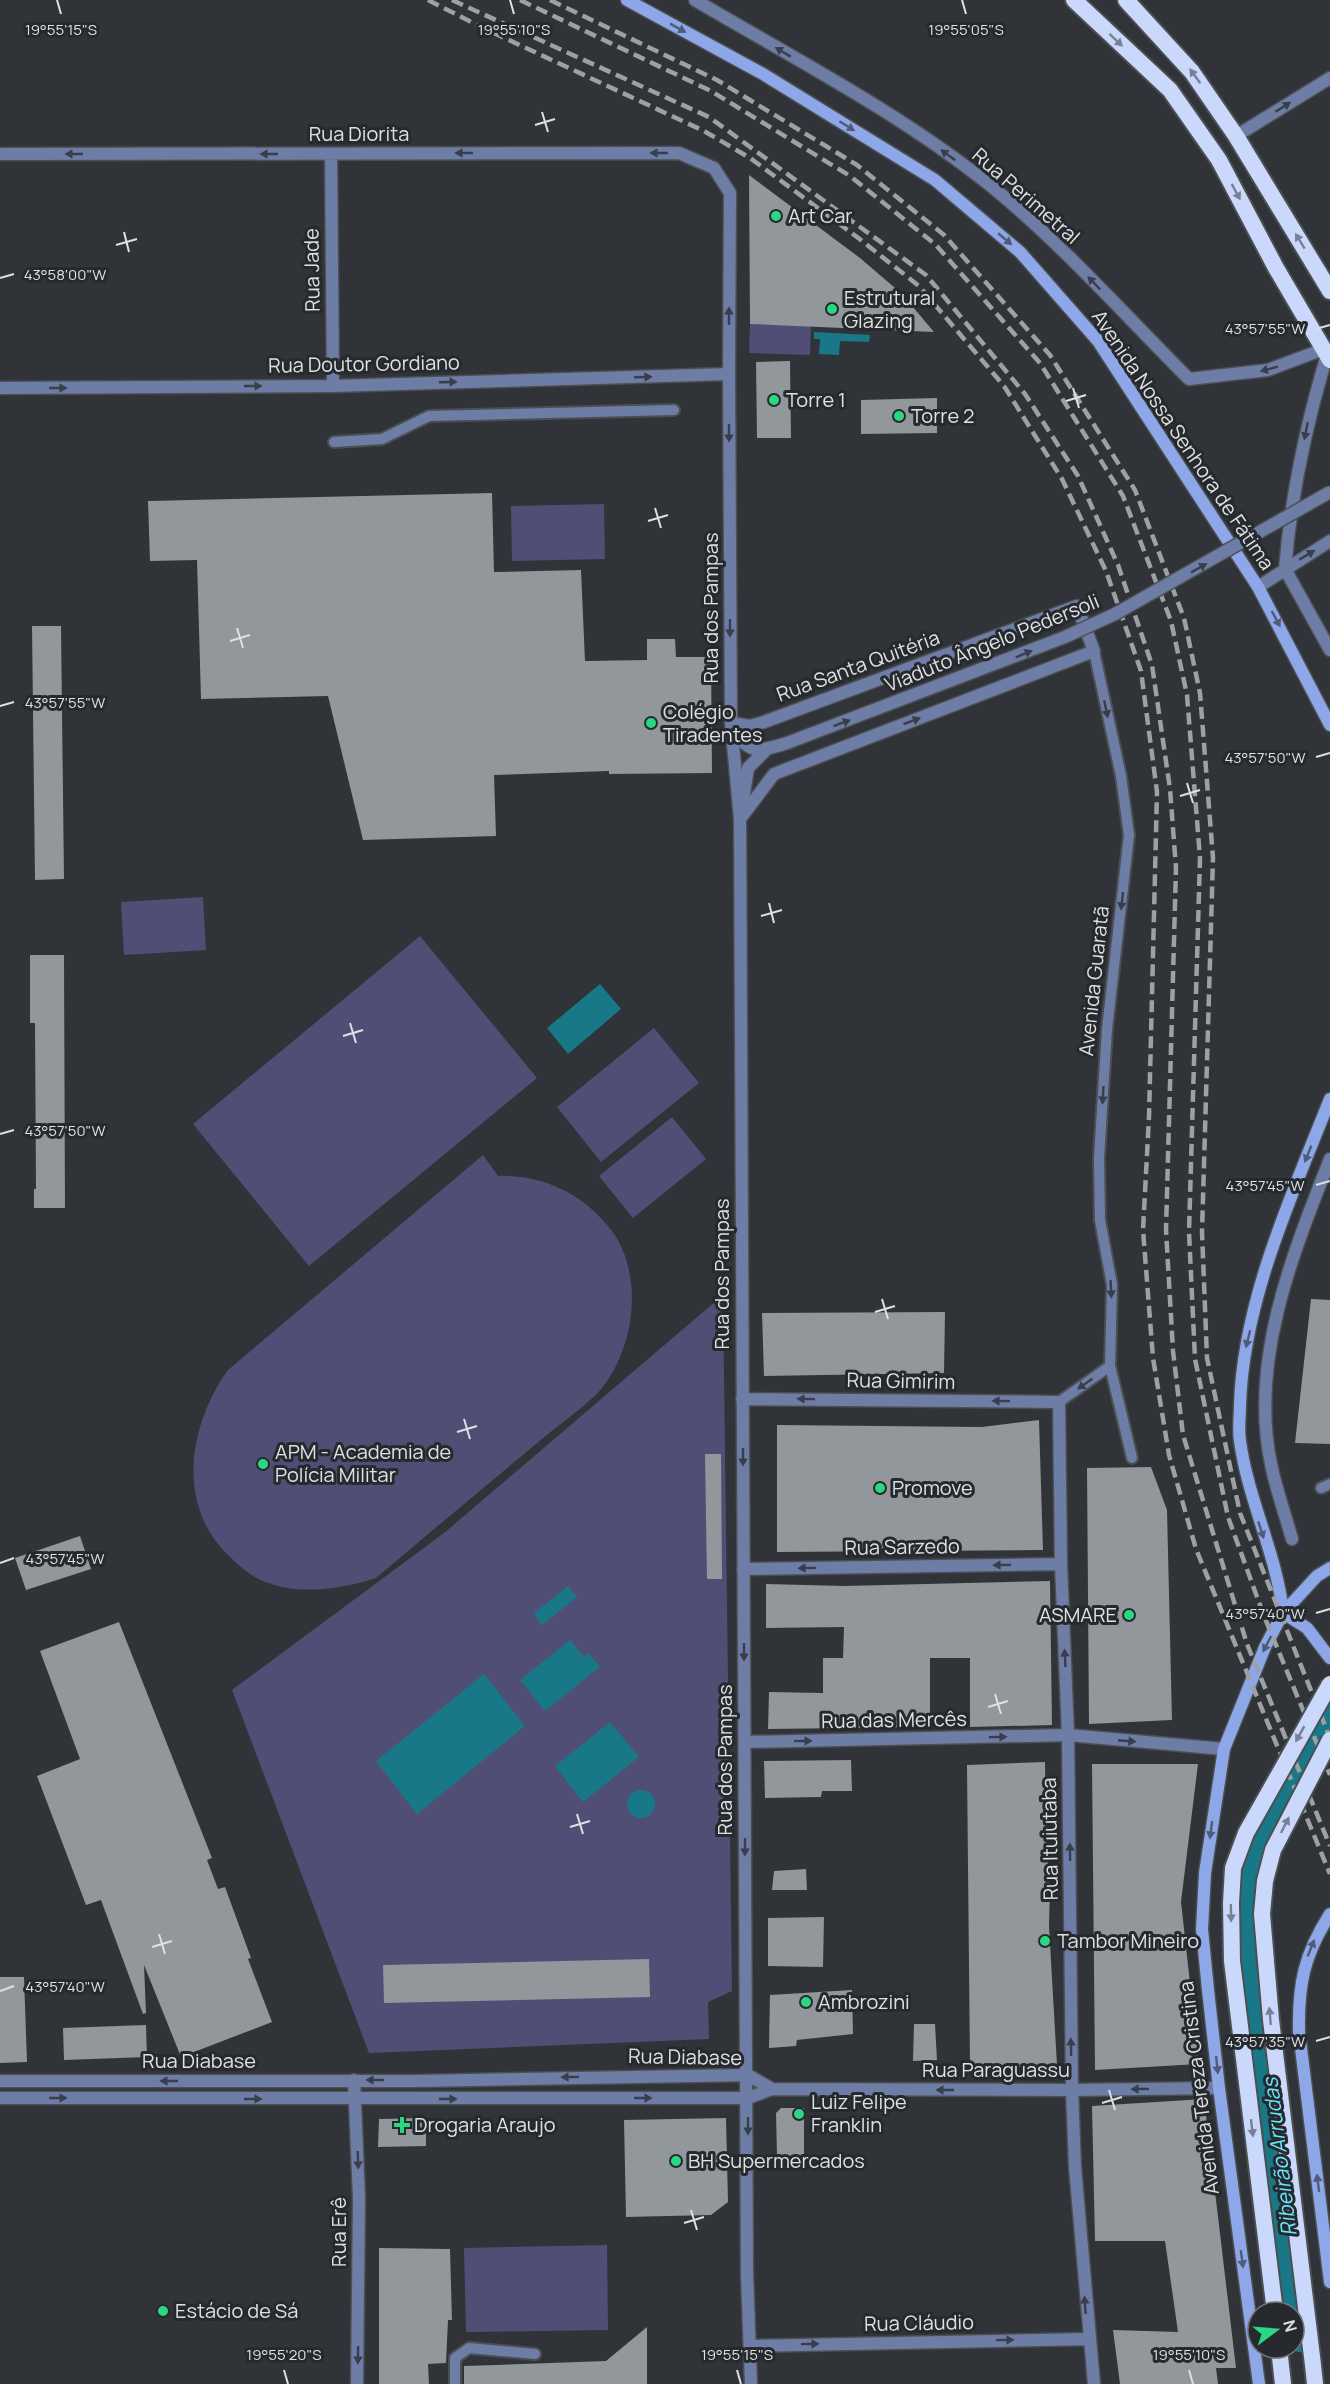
<svg xmlns="http://www.w3.org/2000/svg" width="1330" height="2384" font-family="Manrope,sans-serif">
<style>
.pitch{fill:#514e75}
.water{fill:#187888}
.lines{fill:none;stroke-linecap:round;stroke-linejoin:round}
.river{stroke:#187888;stroke-width:34}
.building{fill:#91979a}
.service-casing{stroke:#4c4f52;stroke-width:14}
.minor-casing{stroke:#4c4f52;stroke-width:15}
.tertiary-casing{stroke:#4c4f52;stroke-width:15}
.secondary-casing{stroke:#4c4f52;stroke-width:15}
.trunk-casing{stroke:#4c4f52;stroke-width:20}
.service{stroke:#6e7da6;stroke-width:10}
.minor{stroke:#6e7da6;stroke-width:12}
.tertiary{stroke:#6e7da6;stroke-width:12}
.secondary{stroke:#8ea7e8;stroke-width:12}
.trunk{stroke:#cad8fc;stroke-width:16}
.rail{stroke:#9ea1a3;stroke-width:4.5;stroke-dasharray:12 6;stroke-linecap:butt}
.tertiary-bridge-casing{stroke:#4c4f52;stroke-width:15;stroke-linecap:butt}
.trunk-bridge-casing{stroke:#4c4f52;stroke-width:20;stroke-linecap:butt}
.tertiary-bridge{stroke:#6e7da6;stroke-width:12}
.trunk-bridge{stroke:#cad8fc;stroke-width:16}
.oneway{fill:#505b78}
.oneway2{fill:#788094}
.oneway3{fill:#383e4b}
.ticks{fill:none;stroke:#dee0e2;stroke-width:2}
.poi-dot{fill:#2ad884;stroke:#26292d;stroke-width:2}
.labels{text-anchor:middle;stroke-width:6;stroke-linejoin:round;paint-order:stroke}
.street-label{font-size:20px;fill:#dee0e2;stroke:#26292d}
.poi-label{font-size:20px;fill:#dee0e2;stroke:#26292d;text-anchor:start}
.water-label{font-size:21px;font-style:italic;fill:#68e7ff;stroke:#26292d}
.ticks-label{font-size:15px;text-anchor:middle;fill:#dee0e2;stroke:#26292d;stroke-width:6;stroke-linejoin:round;paint-order:stroke}
</style>
<rect width="100%" height="100%" fill="#303337"/>
<!-- pitch -->
<path class="pitch" d="M750 324 811 325 810 355 749 353Z
M604 504 605 559 512 561 511 506Z
M203 897 206 950 124 955 121 902Z
M420 936 537 1078 309 1266 193 1124Z
M654 1028 699 1083 601 1162 557 1107Z
M672 1117 706 1159 633 1218 599 1176Z
M483 1155 498 1176C544 1174 585 1195 612 1231 644 1275 635 1347 602 1388 587 1406 554 1428 536 1444 482 1489 429 1533 376 1578 342 1589 301 1595 268 1583 251 1577 239 1566 227 1554 176 1504 189 1424 228 1370Z
M723 1295 732 1991 708 2002 709 2039 369 2053 232 1690 444 1533Z
M607 2245 608 2330 466 2332 464 2248Z"/>
<!-- water -->
<path class="water" d="M814 332 870 335 869 342 840 341 839 355 819 354 820 339H814Z
M600 984 621 1009 568 1054 547 1028Z
M568 1586 577 1597 542 1625 534 1613Z
M570 1640 584 1657 589 1653 600 1667 545 1711 520 1680Z
M484 1674 525 1726 417 1814 376 1761Z
M610 1722 639 1757 583 1802 555 1766Z
M627 1804a14 14 0 1 1 28 0a14 14 0 1 1-28 0Z"/>
<g class="lines">
<!-- river -->
<path class="river" d="M1301 2335C1288 2237 1274 2138 1264 2039 1257 1964 1245 1887 1271 1814 1285 1776 1309 1742 1330 1707"/>
</g>
<!-- building -->
<path class="building" d="M749 175 860 258 902 294 934 332 750 324Z
M790 361 791 438H757L756 362Z
M937 398V433L861 434V400Z
M492 493 494 572 581 570 585 661 647 660V639H675L676 657H711L712 773 609 774V771L494 775 496 836 363 840 328 696 201 699 197 560 150 561 148 501Z
M32 626H61L64 879 35 880Z
M30 955H64L65 1208H34V1189H36L35 1023H30Z
M1311 1299 1330 1300V1444L1295 1443Z
M945 1312 944 1373 764 1376 762 1313Z
M1039 1420 1043 1550 777 1552V1425L982 1427Z
M705 1454H721L722 1579H707Z
M1151 1467 1167 1510 1172 1720 1089 1724 1087 1468Z
M80 1536 91 1569 26 1590 15 1558Z
M1050 1581 1052 1725 970 1727V1658H930V1727L768 1729 769 1692 823 1693V1658H843L844 1627 766 1628V1584L844 1586Z
M119 1622 212 1858 207 1860 218 1889 225 1887 251 1958 248 1959 272 2022 181 2057 144 1965 146 2013 143 2014 101 1900 86 1905 37 1776 80 1759 40 1651Z
M851 1760 852 1791H822L821 1797 765 1798 764 1761Z
M1045 1762 1046 1832 1050 1886 1049 1926 1057 2065 999 2069 970 2065 967 1765Z
M1092 1764H1198L1181 1902 1199 2064 1095 2070Z
M806 1869 807 1890H772L774 1871Z
M824 1917 823 1967 768 1966V1918Z
M649 1959 650 1997 384 2003 383 1965Z
M0 1977H24L27 2062 0 2063Z
M852 1990 853 2034 797 2040 796 2046 769 2048 770 1995Z
M914 2024H935L937 2060 913 2061Z
M146 2025 147 2057 64 2060 63 2028Z
M1204 2099 1236 2368H1216L1218 2384H1120L1113 2330 1178 2332 1165 2241H1095L1092 2106Z
M781 2108H804V2156H777L776 2113Z
M426 2118V2146L378 2147 379 2119Z
M726 2118 728 2202 711 2215 626 2217 624 2120Z
M379 2248 450 2249 452 2320H448L446 2363 428 2364 429 2384H379Z
M647 2327V2384H464V2366L606 2361Z"/>
<g class="lines">
<!-- service casing -->
<g class="service-casing">
<path id="service" d="M334 442 382 439 429 416 674 410
M1094 651 1121 776 1129 835 1107 1029 1099 1158 1100 1220 1112 1285 1110 1366 1132 1458
M1059 1402 1110 1366
M1321 1488 1330 1484
M455 2384V2358L469 2348 535 2354"/>
</g>
<!-- minor casing -->
<g class="minor-casing">
<path id="minor" d="M695 0C795 59 900 113 991 186 1062 244 1124 314 1189 379L1268 370 1324 349
M1236 136 1330 78
M0 154 679 153 714 168 730 193 729 374
M331 154 333 386
M1285 569C1291 495 1306 425 1327 355
M1285 569 1330 650
M1258 587 1330 541
M743 800 748 768 766 750
M740 819 774 774 1094 651 1077 606 764 722 750 726 731 723 740 819 747 2274 751 2384
M742 1399 1059 1402 1061 1564 1068 1735 1072 2090 1075 2167 1094 2384
M1292 1539C1285 1514 1276 1489 1271 1464 1249 1361 1293 1253 1330 1159
M743 1569 1061 1564
M745 1742 1068 1735 1224 1749
M354 2080 359 2198 357 2384
M0 2081H417L748 2075 772 2089
M0 2098H748L772 2089 1072 2090 1219 2088
M751 2346 1088 2339"/>
</g>
<!-- tertiary casing -->
<g class="tertiary-casing">
<path id="tertiary" d="M0 388 333 386 729 374 731 723C745 754 757 753 787 743"/>
</g>
<!-- secondary casing -->
<g class="secondary-casing">
<path id="secondary" d="M627 0 763 74 935 180 1020 252 1098 341 1258 587 1330 725
M1330 1099C1292 1195 1243 1301 1240 1405 1240 1416 1238 1429 1240 1441 1248 1500 1277 1555 1283 1613L1307 1628 1330 1658
M1330 1914C1304 1955 1298 1984 1299 2032L1330 2282
M1259 2384 1219 2088 1208 1990 1202 1929 1205 1873 1224 1749 1265 1647 1283 1613 1317 1576 1330 1568"/>
</g>
<!-- trunk casing -->
<g class="trunk-casing">
<path id="trunk" d="M1074 0 1170 90 1219 160 1276 268 1330 360
M1126 0 1192 72 1236 136 1330 291
M1279 2348 1283 2384
M1313 2365 1315 2384"/>
</g>
<!-- service -->
<use href="#service" class="service"/>
<!-- minor -->
<use href="#minor" class="minor"/>
<!-- tertiary -->
<use href="#tertiary" class="tertiary"/>
<!-- secondary -->
<use href="#secondary" class="secondary"/>
<!-- trunk -->
<use href="#trunk" class="trunk"/>
<!-- rail -->
<path class="rail" d="M428 0 481 27 704 131 750 158 857 237 919 286 1004 386 1062 479 1106 571 1141 671 1157 792 1149 1117 1143 1230 1153 1358 1169 1455 1196 1549 1330 1874
M452 0 709 117 926 275 1025 394 1078 476 1118 565 1152 665 1170 789 1176 868 1166 1230 1173 1351 1183 1435 1247 1644 1330 1846
M520 0 711 91 850 176 935 244 1040 363 1123 496 1171 621 1187 695 1200 858 1189 1232 1195 1359 1228 1517 1264 1616 1330 1775
M550 0 717 80 857 165 944 235 1050 355 1135 490 1184 618 1200 693 1213 858 1202 1232 1207 1358 1240 1513 1330 1738"/>
<!-- tertiary-bridge casing -->
<g class="tertiary-bridge-casing">
<path id="tertiary-bridge" d="M787 743 1065 637 1115 614 1330 492"/>
</g>
<!-- trunk-bridge casing -->
<g class="trunk-bridge-casing">
<path id="trunk-bridge" d="M1275 2312 1232 1961 1231 1903 1233 1868 1246 1833 1330 1684
M1313 2365 1271 2020 1262 1914 1265 1881 1273 1850 1330 1740"/>
</g>
<!-- tertiary-bridge -->
<use href="#tertiary-bridge" class="tertiary-bridge"/>
<!-- trunk-bridge -->
<use href="#trunk-bridge" class="trunk-bridge"/>
</g>
<!-- one-way arrows -->
<defs><path id="oneway-solid" d="M-6-.8H1V-3.2L6.5 0L1 3.2V.8H-6Z" transform="scale(1.5)"/></defs>
<g class="oneway">
<use href="#oneway-solid" transform="translate(678 28) rotate(29)"/>
<use href="#oneway-solid" transform="translate(847 126) rotate(32)"/>
<use href="#oneway-solid" transform="translate(1005 239) rotate(40)"/>
<use href="#oneway-solid" transform="translate(1276 619) rotate(62)"/>
<use href="#oneway-solid" transform="translate(1308 1154) rotate(112)"/>
<use href="#oneway-solid" transform="translate(1248 1339) rotate(104)"/>
<use href="#oneway-solid" transform="translate(1261 1530) rotate(72)"/>
<use href="#oneway-solid" transform="translate(1267 1644) rotate(117)"/>
<use href="#oneway-solid" transform="translate(1211 1830) rotate(97)"/>
<use href="#oneway-solid" transform="translate(1311 1948) rotate(-68)"/>
<use href="#oneway-solid" transform="translate(1217 2065) rotate(84)"/>
<use href="#oneway-solid" transform="translate(1318 2183) rotate(-97)"/>
<use href="#oneway-solid" transform="translate(1242 2259) rotate(82)"/>
</g>
<g class="oneway2">
<use href="#oneway-solid" transform="translate(1116 40) rotate(43)"/>
<use href="#oneway-solid" transform="translate(1195 76) rotate(-126)"/>
<use href="#oneway-solid" transform="translate(1236 192) rotate(62)"/>
<use href="#oneway-solid" transform="translate(1300 241) rotate(-121)"/>
<use href="#oneway-solid" transform="translate(1300 1734) rotate(119)"/>
<use href="#oneway-solid" transform="translate(1285 1825) rotate(-63)"/>
<use href="#oneway-solid" transform="translate(1231 1913) rotate(89)"/>
<use href="#oneway-solid" transform="translate(1270 2016) rotate(-95)"/>
<use href="#oneway-solid" transform="translate(1252 2128) rotate(83)"/>
</g>
<g class="oneway3">
<use href="#oneway-solid" transform="translate(783 52) rotate(-149)"/>
<use href="#oneway-solid" transform="translate(1283 107) rotate(-32)"/>
<use href="#oneway-solid" transform="translate(464 153) rotate(180)"/>
<use href="#oneway-solid" transform="translate(659 153) rotate(180)"/>
<use href="#oneway-solid" transform="translate(74 154) rotate(180)"/>
<use href="#oneway-solid" transform="translate(269 154) rotate(180)"/>
<use href="#oneway-solid" transform="translate(948 155) rotate(-144)"/>
<use href="#oneway-solid" transform="translate(1094 283) rotate(-134)"/>
<use href="#oneway-solid" transform="translate(729 316) rotate(-90)"/>
<use href="#oneway-solid" transform="translate(1269 369) rotate(165)"/>
<use href="#oneway-solid" transform="translate(643 377) rotate(-2)"/>
<use href="#oneway-solid" transform="translate(448 382) rotate(-2)"/>
<use href="#oneway-solid" transform="translate(253 386)"/>
<use href="#oneway-solid" transform="translate(58 388)"/>
<use href="#oneway-solid" transform="translate(1306 431) rotate(101)"/>
<use href="#oneway-solid" transform="translate(729 433) rotate(90)"/>
<use href="#oneway-solid" transform="translate(1307 555) rotate(-31)"/>
<use href="#oneway-solid" transform="translate(1199 568) rotate(-29)"/>
<use href="#oneway-solid" transform="translate(730 628) rotate(90)"/>
<use href="#oneway-solid" transform="translate(1024 654) rotate(-23)"/>
<use href="#oneway-solid" transform="translate(1106 709) rotate(78)"/>
<use href="#oneway-solid" transform="translate(912 721) rotate(-21)"/>
<use href="#oneway-solid" transform="translate(842 723) rotate(-20)"/>
<use href="#oneway-solid" transform="translate(1122 901) rotate(97)"/>
<use href="#oneway-solid" transform="translate(1103 1095) rotate(93)"/>
<use href="#oneway-solid" transform="translate(1111 1289) rotate(87)"/>
<use href="#oneway-solid" transform="translate(1085 1384) rotate(145)"/>
<use href="#oneway-solid" transform="translate(806 1399) rotate(-179)"/>
<use href="#oneway-solid" transform="translate(1001 1401) rotate(-179)"/>
<use href="#oneway-solid" transform="translate(743 1457) rotate(90)"/>
<use href="#oneway-solid" transform="translate(1002 1565) rotate(179)"/>
<use href="#oneway-solid" transform="translate(807 1568) rotate(179)"/>
<use href="#oneway-solid" transform="translate(744 1652) rotate(90)"/>
<use href="#oneway-solid" transform="translate(1065 1658) rotate(-93)"/>
<use href="#oneway-solid" transform="translate(998 1737) rotate(-1)"/>
<use href="#oneway-solid" transform="translate(803 1741) rotate(-1)"/>
<use href="#oneway-solid" transform="translate(1127 1741) rotate(5)"/>
<use href="#oneway-solid" transform="translate(745 1847) rotate(90)"/>
<use href="#oneway-solid" transform="translate(1070 1852) rotate(-91)"/>
<use href="#oneway-solid" transform="translate(1071 2047) rotate(-91)"/>
<use href="#oneway-solid" transform="translate(570 2077) rotate(179)"/>
<use href="#oneway-solid" transform="translate(375 2080) rotate(-180)"/>
<use href="#oneway-solid" transform="translate(169 2081) rotate(180)"/>
<use href="#oneway-solid" transform="translate(1140 2089) rotate(179)"/>
<use href="#oneway-solid" transform="translate(945 2090) rotate(-180)"/>
<use href="#oneway-solid" transform="translate(58 2098)"/>
<use href="#oneway-solid" transform="translate(643 2098)"/>
<use href="#oneway-solid" transform="translate(253 2099)"/>
<use href="#oneway-solid" transform="translate(448 2099)"/>
<use href="#oneway-solid" transform="translate(748 2126) rotate(90)"/>
<use href="#oneway-solid" transform="translate(358 2160) rotate(88)"/>
<use href="#oneway-solid" transform="translate(1085 2305) rotate(-94)"/>
<use href="#oneway-solid" transform="translate(1005 2340) rotate(-1)"/>
<use href="#oneway-solid" transform="translate(810 2344) rotate(-1)"/>
<use href="#oneway-solid" transform="translate(358 2355) rotate(91)"/>
</g>
<!-- ticks -->
<path class="ticks" d="M57 0 61 14M510 0 514 14M962 0 966 14M542 112 548 132M535 125 555 119M124 232 129 252M116 245 137 239M0 278 14 274M1316 329 1330 325M1073 388 1079 408M1066 401 1086 395M655 508 661 528M648 521 668 515M237 628 243 648M230 641 250 635M0 706 14 702M1316 757 1330 753M1187 783 1193 803M1180 796 1200 790M769 903 774 923M761 916 782 910M350 1023 356 1043M343 1036 363 1030M0 1134 14 1130M1316 1185 1330 1181M882 1299 888 1319M875 1312 895 1306M464 1419 470 1439M457 1432 477 1426M0 1563 14 1558M1316 1613 1330 1609M995 1694 1001 1714M988 1707 1008 1701M577 1814 583 1834M570 1827 590 1821M159 1934 165 1954M152 1947 172 1941M0 1991 14 1986M1316 2041 1330 2037M1109 2090 1115 2110M1102 2103 1122 2097M691 2210 697 2230M684 2223 704 2217M284 2370 288 2384M737 2370 741 2384M1189 2370 1193 2384"/>
<!-- markers -->
<g class="poi-dot">
<circle cx="776" cy="216" r="6"/>
<circle cx="832" cy="309" r="6"/>
<circle cx="774" cy="400" r="6"/>
<circle cx="899" cy="416" r="6"/>
<circle cx="651" cy="723" r="6"/>
<circle cx="263" cy="1464" r="6"/>
<circle cx="880" cy="1488" r="6"/>
<circle cx="1129" cy="1615" r="6"/>
<circle cx="1045" cy="1941" r="6"/>
<circle cx="806" cy="2002" r="6"/>
<circle cx="799" cy="2114" r="6"/>
<path d="M399 2116h6v6h6v6h-6v6h-6v-6h-6v-6h6z"/>
<circle cx="676" cy="2161" r="6"/>
<circle cx="163" cy="2311" r="6"/>
</g>
<g class="labels">
<!-- street labels -->
<g class="street-label">
<text x="359" y="141">Rua Diorita</text>
<text transform="translate(1026 196) rotate(41)" y="7">Rua Perimetral</text>
<text transform="translate(312 270) rotate(-91)" y="7">Rua Jade</text>
<text transform="translate(364 364) rotate(-1)" y="7">Rua Doutor Gordiano</text>
<text transform="translate(1183 440) rotate(56)" y="7">Avenida Nossa Senhora de Fátima</text>
<text transform="translate(711 608) rotate(-90)" y="7">Rua dos Pampas</text>
<text transform="translate(992 643) rotate(-22)" y="7">Viaduto Ângelo Pedersoli</text>
<text transform="translate(858 666) rotate(-20)" y="7">Rua Santa Quitéria</text>
<text transform="translate(1094 981) rotate(-84)" y="7">Avenida Guaratã</text>
<text transform="translate(722 1274) rotate(-90)" y="7">Rua dos Pampas</text>
<text transform="translate(901 1381) rotate(1)" y="7">Rua Gimirim</text>
<text transform="translate(902 1547) rotate(-1)" y="7">Rua Sarzedo</text>
<text transform="translate(894 1720) rotate(-1)" y="7">Rua das Mercês</text>
<text transform="translate(725 1760) rotate(-90)" y="7">Rua dos Pampas</text>
<text transform="translate(1050 1839) rotate(-91)" y="7">Rua Ituiutaba</text>
<text transform="translate(685 2057) rotate(1)" y="7">Rua Diabase</text>
<text x="199" y="2068">Rua Diabase</text>
<text x="996" y="2077">Rua Paraguassu</text>
<text transform="translate(1199 2088) rotate(-97)" y="7">Avenida Tereza Cristina</text>
<text transform="translate(339 2232) rotate(-90)" y="7">Rua Erê</text>
<text transform="translate(919 2323) rotate(-1)" y="7">Rua Cláudio</text>
</g>
<!-- poi labels -->
<g class="poi-label">
<text x="788" y="223">Art Car</text>
<text x="844" y="305">Estrutural<tspan x="844" dy="23">Glazing</tspan></text>
<text x="786" y="407">Torre 1</text>
<text x="911" y="423">Torre 2</text>
<text x="663" y="719">Colégio<tspan x="663" dy="23">Tiradentes</tspan></text>
<text x="275" y="1459">APM - Academia de<tspan x="275" dy="23">Polícia Militar</tspan></text>
<text x="892" y="1495">Promove</text>
<text x="1117" y="1622" text-anchor="end">ASMARE</text>
<text x="1057" y="1948">Tambor Mineiro</text>
<text x="818" y="2009">Ambrozini</text>
<text x="811" y="2109">Luiz Felipe<tspan x="811" dy="23">Franklin</tspan></text>
<text x="414" y="2132">Drogaria Araujo</text>
<text x="688" y="2168">BH Supermercados</text>
<text x="175" y="2318">Estácio de Sá</text>
</g>
<!-- water labels -->
<g class="water-label">
<text transform="translate(1280 2157) rotate(-97)" y="7">Ribeirão Arrudas</text>
</g>
</g>
<g class="ticks-label">
<text x="61" y="35">19°55'15"S</text>
<text x="514" y="35">19°55'10"S</text>
<text x="966" y="35">19°55'05"S</text>
<text x="65" y="280">43°58'00"W</text>
<text x="1265" y="334">43°57'55"W</text>
<text x="65" y="708">43°57'55"W</text>
<text x="1265" y="763">43°57'50"W</text>
<text x="65" y="1136">43°57'50"W</text>
<text x="1265" y="1191">43°57'45"W</text>
<text x="65" y="1564">43°57'45"W</text>
<text x="1265" y="1619">43°57'40"W</text>
<text x="65" y="1992">43°57'40"W</text>
<text x="1265" y="2047">43°57'35"W</text>
<text x="284" y="2360">19°55'20"S</text>
<text x="737" y="2360">19°55'15"S</text>
<text x="1189" y="2360">19°55'10"S</text>
</g>
<!-- north arrow -->
<g transform="translate(1276 2330) rotate(74)"><circle r="28" fill="#26292d" stroke="#707275" stroke-width="1.5"/>
<path d="M0-4.5L10 22L0 15L-10 22Z" fill="#2ad884"/>
<text y="-9" font-size="16" font-weight="bold" text-anchor="middle" fill="#dee0e2">N</text>
</g>
</svg>
